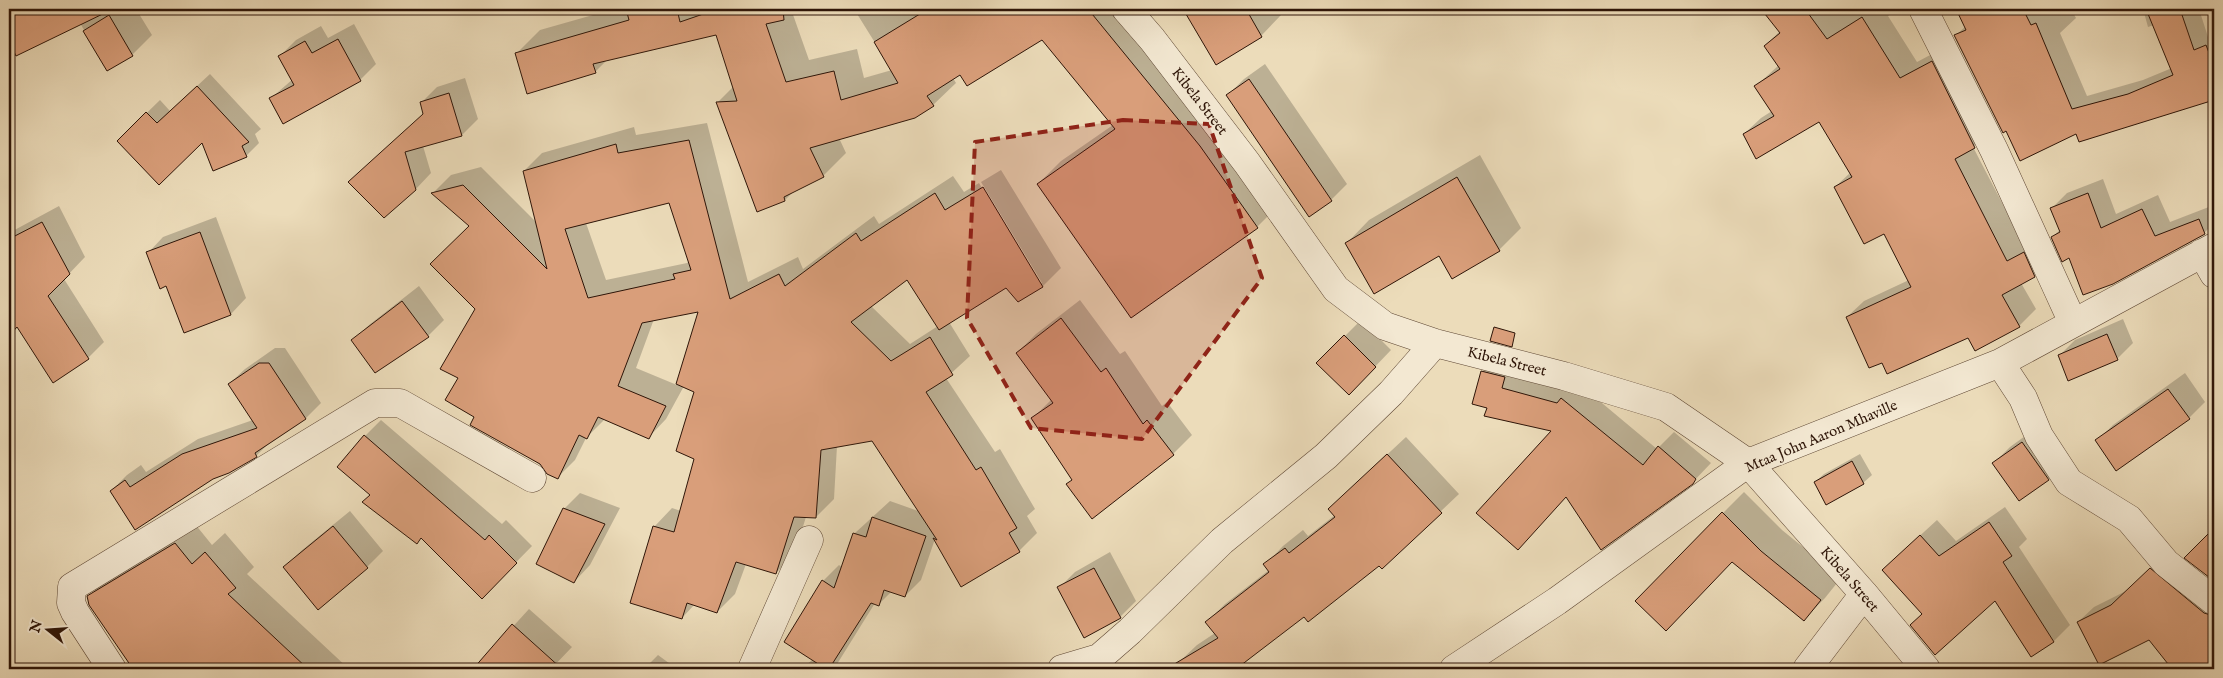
<svg xmlns="http://www.w3.org/2000/svg" width="2223" height="678" font-family="'IM FELL English',serif">
<style>
.shadow{fill:#0003;fill-rule:evenodd}
.building{fill:#d99e7a;stroke:#2e1508;fill-rule:evenodd}
.lines{fill:none;stroke-linecap:round;stroke-linejoin:round}
.minor-casing{stroke:#5e4734;stroke-width:29}
.minor{stroke:#f3e8d2;stroke-width:28}
.marked{fill:#8f2418;fill-opacity:0.2;stroke:#8f2418;stroke-width:4;stroke-dasharray:10 6;stroke-linejoin:round}
.labels{text-anchor:middle;stroke-width:4;stroke-linejoin:round;paint-order:stroke}
.street-label{font-size:15px;fill:#2e1508;stroke:#f3e8d2}
</style>
<rect width="100%" height="100%" fill="#ecdcba"/>
<filter id="stains"><feTurbulence type="fractalNoise" baseFrequency=".004" numOctaves="4"/><feColorMatrix values="0 0 0 0 .2 0 0 0 0 .09 0 0 0 0 .02 0 0 0 .5 -.17"/></filter>
<radialGradient id="worn" r=".72"><stop offset=".6" stop-color="#630" stop-opacity="0"/><stop offset="1" stop-color="#630" stop-opacity=".3"/></radialGradient>
<!-- shadow -->
<path class="shadow" d="M9 9H136L152 35 132 55 107 70 80 23 16 55 9 39Z
M614 9H791L809 60 857 49 864 78 892 70 854 9H1129L1280 204 1257 227 1038 184 1061 161 1113 125 1042 38 960 73 953 78 956 83 933 105 839 138 846 153 823 176 795 190 785 200 717 103 734 86 717 34 608 59 595 72 517 53 540 30Z
M1155 9H1165L1159 13Z
M1185 9H1279L1282 14 1261 36 1216 63Z
M1762 9H1892L1894 11 1888 16 1917 62 1949 45 1991 130 1973 147 2024 245 2051 259 2034 276 2021 283 2036 309 2019 326 1969 336 1883 361 1847 317 1864 301 1909 280 1885 232 1835 187 1851 172 1819 121 1744 134 1761 118 1772 111 1756 86 1779 65 1765 46 1780 31Z
M1958 9H2071L2076 18 2060 33 2087 96 2143 80 2172 68 2154 25 2148 27 2143 9H2199L2208 37 2214 34V98L2079 140 2077 133 2006 129 1955 36 1966 26Z
M354 24 376 64 360 80 270 99 293 79 280 56 296 40 321 26 328 38Z
M1265 64 1347 184 1331 200 1228 95 1244 79Z
M210 74 261 129 255 134 259 143 246 156 202 140 118 141 160 100 170 111Z
M465 78 478 119 462 135 423 146 431 173 415 190 350 182 424 113 421 103 437 87Z
M707 123 748 282 798 257 803 269 874 216 879 224 953 176 964 192 979 183 1039 283H1042L981 182 1001 170 1061 268 1043 286 1018 301 1007 286 949 322 970 356 946 378 995 452 1000 449 1035 509 1027 516 1037 533 1019 551 962 585 935 539 921 580 905 596 892 591 879 604 875 603 834 669H802L813 659 823 581 839 565 843 568 855 533 890 501 921 512 872 440 837 446 834 499 816 517H806L794 555 776 573 746 564 735 594 717 612 695 604 682 618 654 527 672 508 681 511 695 458 696 391 684 386 666 419 648 438 605 419 586 438 575 460 557 478 476 416 460 378 476 308 470 226 433 193 451 175 481 167 537 223 524 171 542 153 634 127 636 135ZM670 201 690 260 687 263 606 280 586 223ZM907 278 938 326 910 344 870 305ZM700 310 677 385 636 368 654 319Z
M1480 155 1521 228 1499 250 1439 254 1347 243 1369 220Z
M2103 179 2116 214 2158 195 2170 222 2214 205V223L2204 233 2070 256 2052 237 2060 230 2052 208 2067 193Z
M59 206 85 257 64 279 104 342 88 358 54 381 23 335 9 308V233Z
M216 217 246 298 231 314 167 285 148 253 163 237Z
M419 286 444 320 428 336 353 341 369 325Z
M1080 300 1120 354 1125 351 1162 406 1167 402 1192 435 1173 454 1068 484 1073 479 1033 418 1052 399 1017 353 1036 334Z
M2123 319 2133 343 2117 359 2059 356 2075 340Z
M1361 320 1391 350 1349 394 1318 363Z
M275 348H285L321 403 306 418 268 444 256 456 228 472 111 491 127 475 141 465 146 472 198 439 253 420 229 384 245 369Z
M1498 356 1578 383 1657 449 1674 432 1711 463 1692 483 1601 548 1553 430 1488 407 1482 372Z
M2185 373 2205 402 2189 418 2116 469 2097 441 2113 425Z
M381 420 502 524 506 520 532 546 482 597 422 537 417 543 365 436Z
M2039 426 2064 462 2048 479 1994 463 2010 447Z
M1406 437 1459 494 1382 567 1379 564 1304 615 1234 669H1182L1178 663 1197 645 1215 633 1207 622 1225 604 1269 570 1265 565 1283 546 1303 530 1308 536 1335 515 1348 491Z
M1860 454 1872 475 1863 483 1815 482 1824 474Z
M1744 492 1782 530 1841 578 1825 598 1804 619 1723 513Z
M580 493 620 508 590 565 574 582 564 509Z
M2005 507 2027 539 2019 547 2070 625 2054 641 2031 655 1996 599 1923 614 1900 554 1937 520 1956 541Z
M350 511 383 551 367 567H285L301 551Z
M195 524 212 545 225 533 254 567 247 574 349 669H133L88 600V597L108 577Z
M2214 529V580L2186 557Z
M1110 552 1136 601 1120 617 1059 588 1075 572Z
M2166 554 2214 593V669H2174L2150 638 2078 622 2094 607 2128 590Z
M529 609 572 647 551 669H474Z
M658 655 677 669H644Z"/>
<!-- building -->
<path class="building" d="M9 9H113L16 56 9 41Z
M626 9H677L680 22 709 12 708 9H783L784 20 766 24 786 82 834 71 841 100 898 83 874 42 928 9H1088L1200 146 1258 228 1131 318 1037 184 1115 129 1042 40 967 86 960 75 927 96 934 106 915 118 810 148 824 177 784 197 785 201 757 212 716 102 737 101 716 35 593 64 596 73 527 94 515 53 629 20Z
M1183 9H1246L1262 37 1216 65Z
M1761 9H1805L1827 39 1862 17 1900 78 1932 61 1975 148 1955 159 2007 261 2024 252 2035 277 2002 295 2020 327 1975 351 1968 338 1887 374 1882 363 1869 368 1846 317 1911 287 1884 234 1864 244 1834 187 1852 177 1819 122 1756 159 1743 134 1774 116 1754 86 1780 69 1764 46 1780 33Z
M1956 9H2023L2031 25 2036 23 2072 109 2128 94 2173 75 2146 9H2180L2194 50 2206 45 2214 66V100L2079 142 2076 134 2020 161 2006 131 2003 133 1954 35 1966 30Z
M109 15 133 56 107 71 83 31Z
M338 39 361 81 283 124 269 98 294 85 278 56 305 41 312 53Z
M1249 79 1332 201 1309 217 1226 95Z
M197 86 249 142 242 146 247 157 213 171 202 143 159 185 117 141 146 112 157 123Z
M449 93 462 136 405 152 416 190 384 218 348 182 423 114 420 102Z
M689 140 730 299 779 274 785 286 856 233 861 241 935 193 945 210 983 187 1043 287 1018 302 1006 288 939 330 907 280 851 322 891 361 930 337 953 375 926 392 976 470 981 467 1017 528 1009 533 1020 552 961 587 933 538 937 540 872 441 821 450 816 518 794 517 776 574 736 562 717 613 687 603 682 619 630 603 653 526 674 532 694 459 676 451 694 392 676 384 698 312 642 323 618 386 666 406 649 439 598 417 587 439 579 435 558 479 547 474 540 464 470 425 474 417 445 400 458 378 440 369 475 309 430 264 469 226 431 193 463 185 547 269 523 171 616 144 618 153ZM669 203 691 270 673 274 675 279 588 298 565 229Z
M1457 177 1500 251 1452 279 1439 256 1374 294 1345 243Z
M2088 193 2101 228 2142 209 2155 236 2199 219 2205 234 2113 284 2083 295 2069 258 2062 262 2051 237 2060 232 2050 208Z
M42 222 70 274 48 296 89 359 53 383 17 327 9 336V239Z
M200 232 231 315 184 333 166 286 160 289 146 252Z
M402 301 429 337 375 373 351 340Z
M1061 318 1101 372 1106 368 1143 424 1147 420 1174 455 1092 519 1066 484 1072 480 1031 418 1053 403 1016 353Z
M1494 327 1515 333 1512 347 1490 341Z
M2107 334 2118 360 2068 381 2058 355Z
M1344 335 1376 367 1349 395 1316 363Z
M259 363H269L306 419 255 453 257 457 229 473 213 479 135 530 110 491 125 480 130 487 182 454 257 428 228 384Z
M1481 371 1505 377 1502 388 1557 403 1561 398 1643 465 1658 446 1696 479 1693 484 1601 550 1566 497 1518 550 1476 513 1551 431 1484 416 1487 408 1472 404Z
M2168 389 2190 419 2116 471 2095 440Z
M364 435 485 540 489 535 517 563 482 599 421 538 417 544 362 502 370 495 337 467Z
M2022 442 2049 480 2019 501 1992 463Z
M1387 454 1442 513 1382 569 1379 566 1308 622 1304 617 1236 669H1166L1218 638 1205 622 1269 572 1263 564 1285 548 1289 553 1335 517 1328 509Z
M1852 461 1864 484 1826 505 1814 482Z
M563 508 605 524 574 583 536 564Z
M1722 512 1761 551 1821 600 1804 621 1732 562 1666 631 1635 601Z
M872 517 926 536 905 597 884 590 879 606 871 603 829 669H826L784 642 822 580 834 588 853 533 866 537Z
M1989 522 2012 556 2003 562 2054 642 2031 657 1995 601 1935 655 1910 625 1922 614 1882 570 1920 535 1939 556Z
M333 526 368 568 318 610 283 567Z
M2214 528V581L2184 558Z
M175 543 192 564 205 552 236 588 228 594 308 669H133L89 605 87 596Z
M1094 568 1121 618 1084 638 1057 587Z
M2150 568 2204 613 2214 616V669H2172L2149 640 2099 665 2077 622 2111 605Z
M512 624 562 669H473Z"/>
<g class="lines">
<!-- minor casing -->
<g class="minor-casing">
<path id="minor" d="M1126 9 1152 39 1247 163 1336 289 1385 326 1435 343 1564 376 1666 407 1748 463 1864 594 1926 669
M1923 9 1994 150 2073 323
M2202 253 2214 274
M2000 363 2023 398 2039 436 2069 482 2129 519 2166 563 2214 601
M112 669 75 612 71 603 72 587 375 403H400L532 478
M752 669 809 540
M1062 669 1099 658 1130 631 1222 541 1326 456 1391 393 1435 343
M1454 669 1557 601 1748 463 2000 363 2214 247
M1807 669 1864 594"/>
</g>
<!-- minor -->
<use href="#minor" class="minor"/>
</g>
<!-- marked area -->
<path class="marked" d="M1123 120 1209 124 1262 278 1142 439 1031 428 967 318 975 142Z"/>
<g class="labels">
<!-- street labels -->
<g class="street-label">
<text transform="translate(1200 101) rotate(52)" y="5">Kibela Street</text>
<text transform="translate(1507 361) rotate(14)" y="5">Kibela Street</text>
<text transform="translate(1821 436) rotate(-23)" y="5">Mtaa John Aaron Mhaville</text>
<text transform="translate(1850 579) rotate(49)" y="5">Kibela Street</text>
</g>
</g>
<!-- margin -->
<rect width="2223" height="678" fill="none" stroke="#ecdcba" stroke-width="30"/>
<rect x="10" y="10" width="2203" height="658" fill="none" stroke="#2e1508" stroke-width="2.5"/>
<rect x="15" y="15" width="2193" height="648" fill="none" stroke="#2e1508"/>
<!-- north arrow -->
<g transform="translate(48 630) rotate(287)" stroke="#f3e8d2" stroke-width="4" paint-order="stroke">
<path d="M0-4L9 19L0 12L-9 19Z" fill="#2e1508"/>
<text y="-8" font-size="14" font-weight="bold" text-anchor="middle" fill="#2e1508">N</text>
</g>
<rect width="100%" height="100%" filter="url(#stains)"/>
<rect width="100%" height="100%" fill="url(#worn)"/>
</svg>
